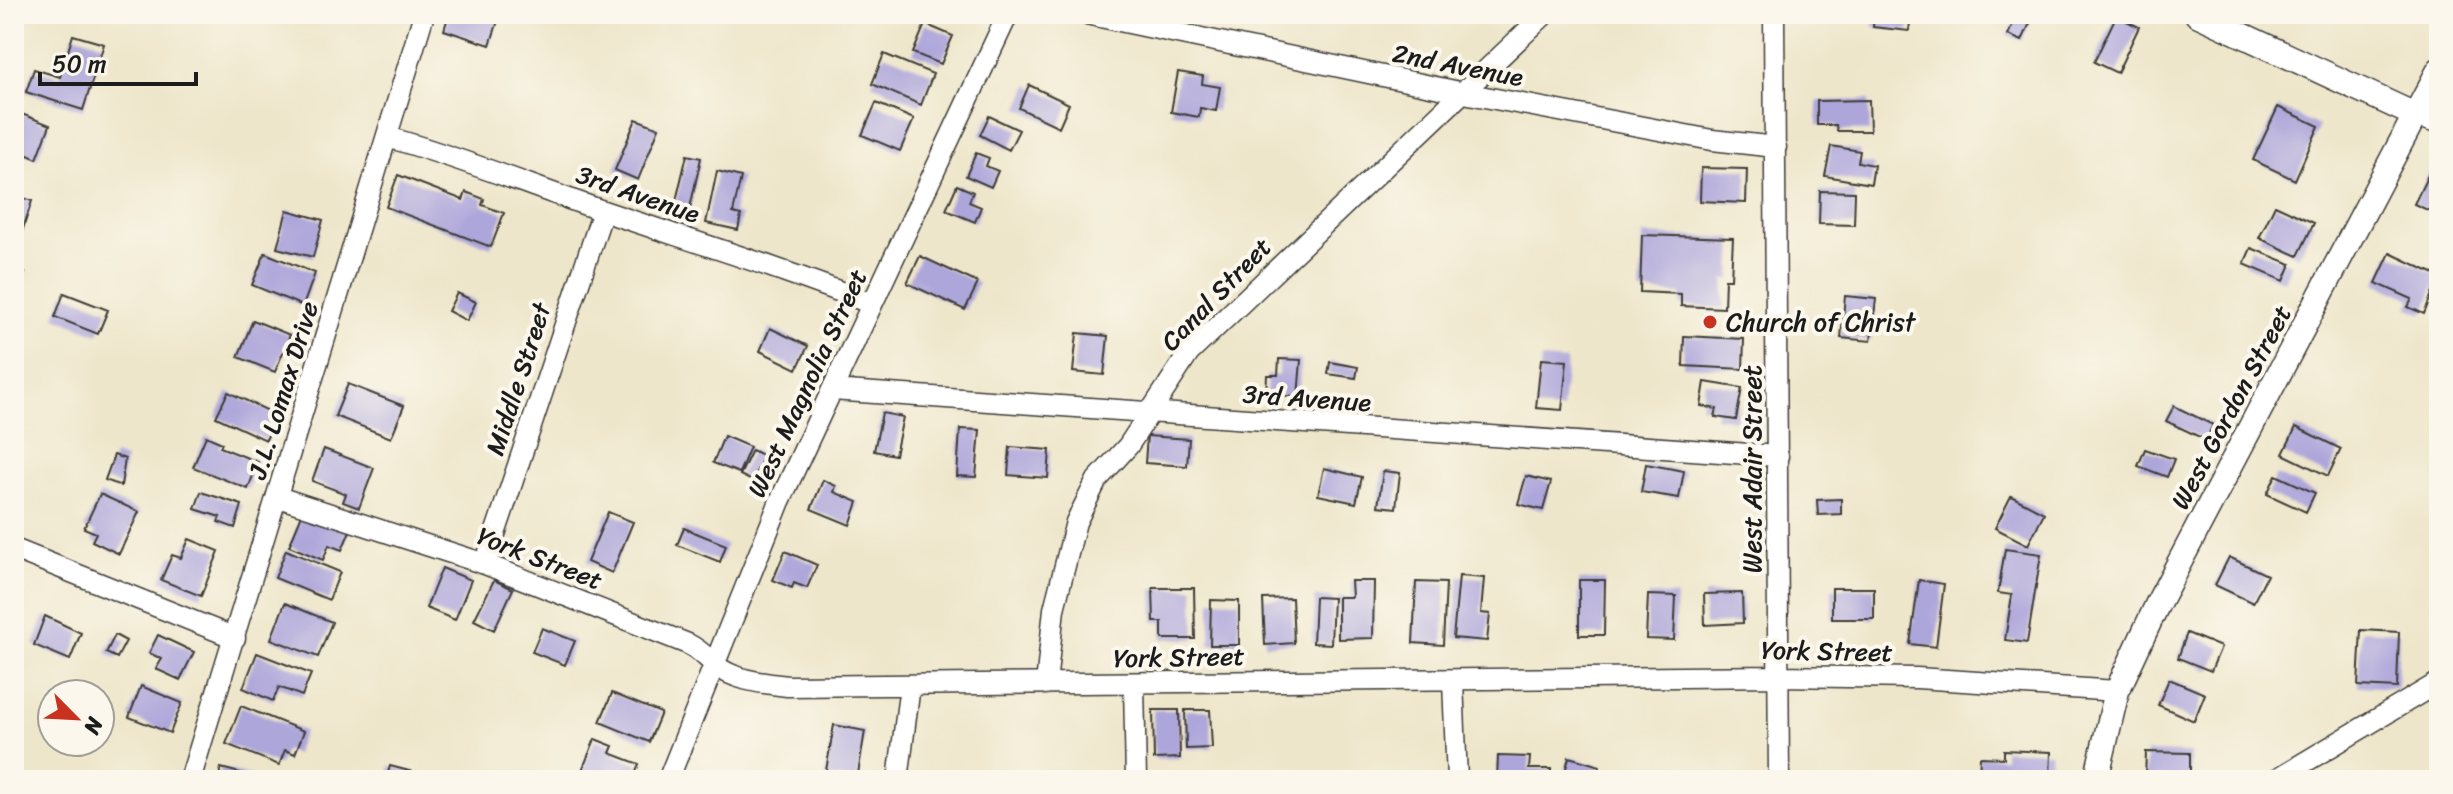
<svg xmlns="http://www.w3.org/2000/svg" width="2453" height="794" font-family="Sriracha,sans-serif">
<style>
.building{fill:#ada6da}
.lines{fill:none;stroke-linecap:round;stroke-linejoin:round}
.minor-casing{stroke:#3c3a36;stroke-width:23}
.tertiary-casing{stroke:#3c3a36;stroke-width:27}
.minor{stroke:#fff;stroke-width:20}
.tertiary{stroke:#fff;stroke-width:24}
.poi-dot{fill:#c8321e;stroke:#fbf7ec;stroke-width:3}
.labels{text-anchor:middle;stroke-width:8;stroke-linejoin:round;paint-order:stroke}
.street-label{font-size:26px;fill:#1c1c1c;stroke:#fbf7ec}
.poi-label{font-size:26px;fill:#1c1c1c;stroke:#fbf7ec;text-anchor:start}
</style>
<rect width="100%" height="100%" fill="#fbf7ec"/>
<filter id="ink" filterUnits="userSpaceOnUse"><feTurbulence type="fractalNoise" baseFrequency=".0125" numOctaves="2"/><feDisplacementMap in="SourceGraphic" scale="16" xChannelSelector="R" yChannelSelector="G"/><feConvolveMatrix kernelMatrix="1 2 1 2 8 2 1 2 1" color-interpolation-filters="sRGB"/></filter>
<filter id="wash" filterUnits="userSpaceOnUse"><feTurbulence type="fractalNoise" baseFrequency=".006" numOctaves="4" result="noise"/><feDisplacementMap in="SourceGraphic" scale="32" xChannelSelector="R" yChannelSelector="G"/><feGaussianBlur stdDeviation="1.8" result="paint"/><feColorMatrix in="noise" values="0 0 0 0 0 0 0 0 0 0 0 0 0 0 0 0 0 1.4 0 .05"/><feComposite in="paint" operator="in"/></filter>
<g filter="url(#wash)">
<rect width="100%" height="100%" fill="#eee6ca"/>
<g id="blocks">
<!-- building -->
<path class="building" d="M449 14H477L498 21 490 45 444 30Z
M1874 14H1911L1909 31 1873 27Z
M2017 14H2034L2022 41 2008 35Z
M2116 16 2139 27 2117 73 2094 62Z
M925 24 953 36 941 64 913 53Z
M73 35 104 44 83 110 26 92 34 69 60 77Z
M884 54 933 74 921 105 872 84Z
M1178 72 1203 76 1202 84 1220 87 1216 111 1200 108 1199 117 1171 112Z
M1029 85 1069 104 1059 127 1019 108Z
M1869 100 1870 131H1837L1836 125H1817V101Z
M876 103 914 119 900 151 862 135Z
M2278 107 2319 126 2295 180 2253 160Z
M14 111 50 125 37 159 14 149Z
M989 116 1019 130 1009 150 980 135Z
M636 119 659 128 638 180 615 170Z
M1831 146 1860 151 1858 162 1874 165 1871 184 1825 176Z
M976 153 989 158 986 166 998 171 991 187 966 176Z
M687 155 701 158 690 208 675 205Z
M1701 168 1747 169 1746 203 1700 201Z
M717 171 741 177 733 213 741 215 738 230 706 223Z
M2429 173 2439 178V215L2414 204Z
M398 175 463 200 466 192 484 199 482 205 504 213 491 247 386 207Z
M957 185 973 192 969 202 981 207 975 222 946 210Z
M1820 191 1855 192 1854 225 1819 224Z
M14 195 32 201 20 238 14 236Z
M2275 205 2314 223 2298 256 2259 238Z
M287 210 323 220 313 257 277 248Z
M1642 235 1733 238 1731 279H1725L1724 308 1681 306V294L1640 292Z
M2251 248 2291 264 2284 281 2244 264Z
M265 253 315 273 303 306 252 285Z
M2390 253 2439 276 2424 314 2408 307 2412 299 2376 283Z
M920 256 978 283 965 310 907 283Z
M14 268 25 273 14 302Z
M64 293 108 310 98 334 55 317Z
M457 293 476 302 467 321 448 311Z
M1845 296 1876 299 1871 341 1841 338Z
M253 320 290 335 275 372 238 357Z
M770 328 808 346 797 369 760 351Z
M1077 333 1108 336 1104 375 1073 372Z
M1684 336 1744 339 1743 369 1683 366Z
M1279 359 1301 360 1298 397 1266 394 1267 375H1278Z
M1541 359 1567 361 1562 410 1536 408Z
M1330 362 1358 367 1356 378 1328 374Z
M1705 382 1742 388 1736 420 1715 417 1717 409 1701 406Z
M348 384 404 406 391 438 335 416Z
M228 392 277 415 266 440 216 417Z
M2174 406 2213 425 2206 440 2166 421Z
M882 413 903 417 895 455 874 451Z
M2296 427 2341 449 2328 476 2283 454Z
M960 429 980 430 976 477 957 476Z
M206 436 222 443 220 447 258 462 248 489 193 467Z
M724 436 750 447 739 473 713 463Z
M1147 436 1189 439 1187 466 1145 463Z
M1010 447 1050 450 1048 478 1008 475Z
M324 449 374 468 359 508 343 502 346 494 312 481Z
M2145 449 2174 459 2167 477 2138 466Z
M752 450 764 456 752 481 740 475Z
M114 455 125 459 121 486 105 480Z
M1646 464 1684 471 1679 498 1641 492Z
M1324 468 1362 477 1356 503 1318 495Z
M1383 471 1400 473 1396 508 1378 506Z
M2276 475 2315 493 2306 512 2267 494Z
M1526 476 1551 482 1543 510 1518 504Z
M823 480 836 486 834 492 858 502 850 525 811 509Z
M201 492 242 505 235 528 218 522 220 517 195 509Z
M100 494 139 512 119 554 92 541 96 533 84 528Z
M2011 496 2044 513 2028 545 1995 528Z
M1841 499V514L1818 515 1817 500Z
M303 512 350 531 342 550 329 545 323 560 289 546Z
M608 512 633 522 612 573 587 562Z
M684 528 726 545 720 562 677 545Z
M189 539 219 551 201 596 161 580 172 555 181 558Z
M2005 549 2041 554 2027 643 2005 640 2012 595 1998 593Z
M286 550 340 572 329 600 275 578Z
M785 551 817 565 807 588 794 583 792 588 773 580Z
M2229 557 2267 575 2253 603 2215 585Z
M442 568 471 580 455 620 426 608Z
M1459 576 1484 578 1481 613 1490 614 1487 641 1453 638Z
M494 580 513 589 494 630 474 620Z
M1579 580H1605L1604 635H1579Z
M1919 580 1944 584 1936 647 1910 644Z
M1351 581H1374L1373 638 1338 639V597H1352Z
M1416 582 1446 583 1443 645 1413 643Z
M1153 588H1194L1195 639H1162V622H1154Z
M1832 588H1874V619H1832Z
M1742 593 1743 623 1705 625 1704 594Z
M1648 595 1676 596 1674 640 1646 639Z
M1315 597 1333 598 1331 644 1313 643Z
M1292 598 1294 643 1265 645 1263 599Z
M1211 600 1239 601V645H1210Z
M285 603 332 622 318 657 271 639Z
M45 616 81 633 70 660 34 645Z
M542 628 575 641 565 665 532 652Z
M2361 630 2399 632 2397 688 2358 686Z
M2187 633 2221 647 2211 671 2178 658Z
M115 635 126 641 117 658 106 653Z
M158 635 194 652 180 680 156 669 162 659 149 653Z
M257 653 311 674 302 696 279 687 273 701 243 688Z
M2169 679 2205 694 2194 721 2158 705Z
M141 686 182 703 170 733 129 717Z
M612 693 661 713 649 742 600 722Z
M241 706 304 731 295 754 285 750 279 765 226 744Z
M1153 710H1179L1180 758 1154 759Z
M1185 710H1210L1212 748 1186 749Z
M834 725 865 731 857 780 825 776Z
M595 739 613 746 610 753 639 764 633 780H578Z
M2004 750 2051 752 2050 780 1979 779 1980 757 2004 758Z
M2146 752 2190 753V780H2145Z
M1498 756 1530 757 1529 769H1551V780H1497Z
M1569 757 1600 766 1597 780 1564 776Z
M390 766 413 772 411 780H386Z
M221 768 263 779V780H218Z"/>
</g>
</g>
<g filter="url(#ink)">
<use href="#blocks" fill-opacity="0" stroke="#3c3a36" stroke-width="2"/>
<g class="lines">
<!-- minor casing -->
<g class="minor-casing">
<path id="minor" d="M1086 14 1464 93 1712 140 1776 147
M1774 14 1779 780
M2417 116 2439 124
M387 137C462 158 533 187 606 212 695 242 784 269 872 304
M832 390 1778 456
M278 497 485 564 688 644C700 650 705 656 714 664 734 681 763 683 788 686L1778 676 1917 678 2117 691
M14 549 235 638
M485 564 603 211
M1453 681 1457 780
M1046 684 1054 609 1076 522 1097 480 1128 446 1189 353 1545 14
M1134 684 1136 780
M190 780 424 14
M668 780 780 501 1008 14
M898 780 910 685
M2275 780 2439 682"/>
</g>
<!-- tertiary casing -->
<g class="tertiary-casing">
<path id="tertiary" d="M2197 14 2417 116
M2096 780 2117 691 2158 603 2439 70"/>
</g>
<!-- minor -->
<use href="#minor" class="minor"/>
<!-- tertiary -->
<use href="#tertiary" class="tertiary"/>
</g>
</g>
<!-- markers -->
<circle class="poi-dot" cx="1710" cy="322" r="8"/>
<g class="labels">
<!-- street labels -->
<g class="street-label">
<text transform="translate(1458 65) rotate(11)" y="9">2nd Avenue</text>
<text transform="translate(638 194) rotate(19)" y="9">3rd Avenue</text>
<text transform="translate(1216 294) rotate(-46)" y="9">Canal Street</text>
<text transform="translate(518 379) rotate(-72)" y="9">Middle Street</text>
<text transform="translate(807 383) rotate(-65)" y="9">West Magnolia Street</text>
<text transform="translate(283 390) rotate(-73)" y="9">J.L. Lomax Drive</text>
<text transform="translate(1307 398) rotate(4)" y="9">3rd Avenue</text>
<text transform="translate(2231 407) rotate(-62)" y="9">West Gordon Street</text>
<text transform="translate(1752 469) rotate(-90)" y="9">West Adair Street</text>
<text transform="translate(540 558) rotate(21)" y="9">York Street</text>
<text transform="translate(1827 651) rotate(1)" y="9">York Street</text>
<text transform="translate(1179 657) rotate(-1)" y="9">York Street</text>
</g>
<!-- poi labels -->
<g class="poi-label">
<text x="1726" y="331">Church of Christ</text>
</g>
</g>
<!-- margin -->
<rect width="2453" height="794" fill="none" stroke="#fbf7ec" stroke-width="48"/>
<!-- north arrow -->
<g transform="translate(76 718) rotate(114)"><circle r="38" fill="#fbf7ec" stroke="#a29f99" stroke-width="2"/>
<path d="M0-6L14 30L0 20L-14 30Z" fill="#c8321e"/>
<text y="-12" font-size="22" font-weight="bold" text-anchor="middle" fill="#1c1c1c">N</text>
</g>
<!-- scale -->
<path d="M40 72v12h156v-12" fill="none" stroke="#1c1c1c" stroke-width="4"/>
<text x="52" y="72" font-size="24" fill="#1c1c1c" stroke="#fbf7ec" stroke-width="6" paint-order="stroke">50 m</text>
</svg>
